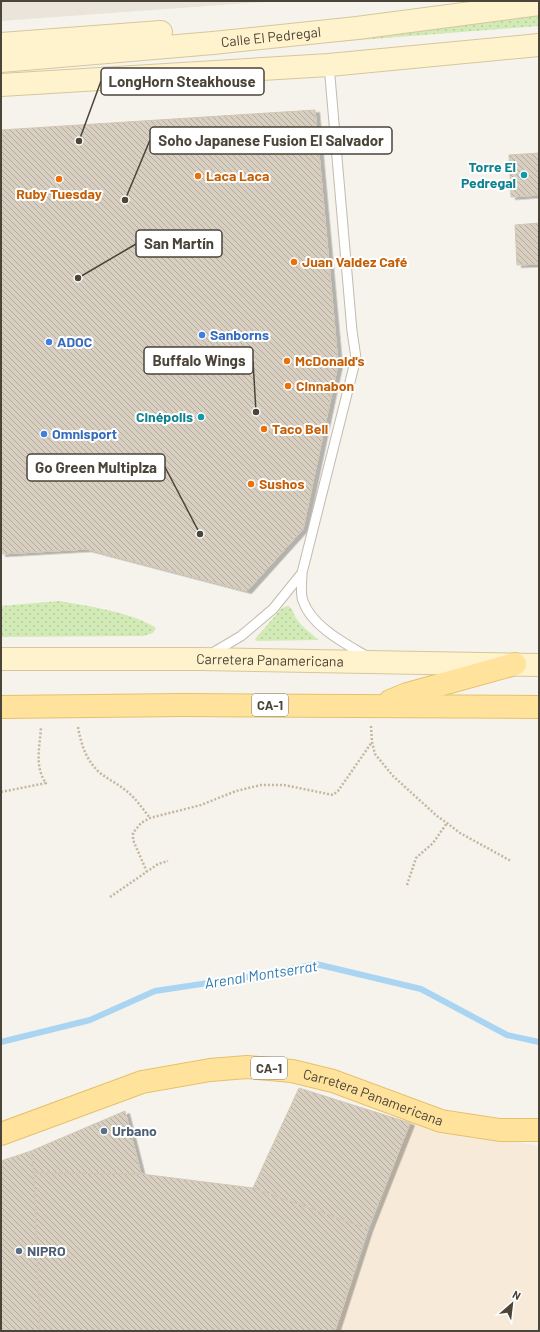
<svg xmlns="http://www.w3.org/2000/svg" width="540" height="1332" font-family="Barlow,sans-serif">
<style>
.residential{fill:#eae5da}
.commercial{fill:#f7ead8}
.grass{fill:url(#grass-dots)}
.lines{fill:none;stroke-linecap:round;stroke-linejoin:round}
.stream{stroke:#a9d4f2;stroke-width:6}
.building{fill:url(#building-back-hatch);stroke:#d3c7b4;filter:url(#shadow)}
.lane-casing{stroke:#c2bbae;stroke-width:11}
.secondary-casing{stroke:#d6c79b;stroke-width:24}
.primary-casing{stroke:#e6c16a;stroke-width:24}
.path{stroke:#c4b79f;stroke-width:2.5;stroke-dasharray:2 2;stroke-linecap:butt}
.lane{stroke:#fff;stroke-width:9}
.secondary{stroke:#fff3cd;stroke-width:22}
.primary{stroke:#ffe39c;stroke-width:22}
.culture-dot{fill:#0f9aa8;stroke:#fff;stroke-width:1.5}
.food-dot{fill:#e8710a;stroke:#fff;stroke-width:1.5}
.shop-dot{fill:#3f7fe0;stroke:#fff;stroke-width:1.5}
.service-dot{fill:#5c6f8a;stroke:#fff;stroke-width:1.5}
.labels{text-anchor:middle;stroke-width:4;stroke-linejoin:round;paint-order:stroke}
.shield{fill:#fff;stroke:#817c74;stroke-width:1}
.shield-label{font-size:13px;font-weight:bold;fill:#4b4439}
.street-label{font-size:14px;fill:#4b4439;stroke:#fff}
.culture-label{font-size:14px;font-weight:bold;fill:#0d838f;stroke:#fff;text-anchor:end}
.food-label{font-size:14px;font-weight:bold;fill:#c56008;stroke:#fff;text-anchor:start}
.shop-label{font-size:14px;font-weight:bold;fill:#366cbe;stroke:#fff;text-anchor:start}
.service-label{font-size:14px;font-weight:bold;fill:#4e5e75;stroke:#fff;text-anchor:start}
.water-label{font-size:15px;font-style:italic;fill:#2e7ab2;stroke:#fff}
.leader{fill:none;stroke:#4b4439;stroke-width:1.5}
.callout-dot{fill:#4b4439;stroke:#fff;stroke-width:1.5}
.callout{fill:#fff;stroke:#4b4439;stroke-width:1.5}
.callout-label{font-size:15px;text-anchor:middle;font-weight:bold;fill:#4b4439}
</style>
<defs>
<pattern id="grass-dots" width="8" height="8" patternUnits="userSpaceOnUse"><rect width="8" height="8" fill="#d2eab5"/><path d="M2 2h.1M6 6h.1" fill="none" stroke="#b6ca9c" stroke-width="1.8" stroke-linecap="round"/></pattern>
<pattern id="building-back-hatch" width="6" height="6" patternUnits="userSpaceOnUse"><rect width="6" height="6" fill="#d8cfc1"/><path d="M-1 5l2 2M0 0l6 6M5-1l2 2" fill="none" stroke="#b1aa9e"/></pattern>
<filter id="shadow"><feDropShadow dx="4.5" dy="2.5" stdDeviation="0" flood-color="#0004"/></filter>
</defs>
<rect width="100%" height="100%" fill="#f6f3ec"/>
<!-- residential -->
<path class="residential" d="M1 1H278L1 21Z"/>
<!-- commercial -->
<path class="commercial" d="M410 1123 539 1146V1331H335Z"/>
<!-- grass -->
<path class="grass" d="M539 15V26L1 68Z
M59 601C88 606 132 612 156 628L153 633 143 636 1 637V606Z
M288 606 292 609C295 622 309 632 319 640L257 641 255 639 282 608Z"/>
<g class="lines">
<!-- stream -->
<path class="stream" d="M1 1042 90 1020 155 991 267 974 316 964 421 989 507 1035 539 1042"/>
</g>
<!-- building -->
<path class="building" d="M315 110 338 364 303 529 247 591 87 549 1 554V130Z
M539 153V195L511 197 509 155Z
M539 223V264L517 265 515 225Z
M299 1088 410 1123 368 1229 253 1188Z
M125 1111 141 1174 34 1173 31 1151Z
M31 1151 34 1173 40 1331H14L1 1329V1161Z
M34 1173 141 1174 253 1188 368 1229 335 1331H40Z"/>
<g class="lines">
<!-- lane casing -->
<g class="lane-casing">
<path id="lane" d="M329 65 352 331 356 358 302 573C302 581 300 593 303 601 312 627 346 644 368 657
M209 655 241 636 273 609 302 573"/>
</g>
<!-- secondary casing -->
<g class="secondary-casing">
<g id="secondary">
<path d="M1 44 161 32"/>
<path id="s1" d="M1 61 213 43 357 28 539 4"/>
<path d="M1 85 329 65 539 45"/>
<path id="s2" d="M1 659H201L539 665"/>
</g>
</g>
<!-- primary casing -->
<g class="primary-casing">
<g id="primary">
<path d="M390 701 407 694 515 664"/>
<path d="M1 707 183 705 539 707"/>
<path id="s3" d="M1 1134 142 1082 210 1070 247 1067 292 1071 333 1081 441 1121 500 1130H539"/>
</g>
</g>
<!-- path -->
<path class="path" d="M371 726 372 742 375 754 393 776 437 816 447 823 460 833 511 861
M78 727C81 744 86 760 99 772 107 779 117 783 125 790 135 797 142 808 150 818
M1 792 46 783C34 767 40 746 41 727
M147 872 133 840V833L141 823 150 818 201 805 236 791 261 785H284L333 795 338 791 372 742
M407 885 416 858 433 843 447 823
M110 897 158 864 168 861"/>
<!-- lane -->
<use href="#lane" class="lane"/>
<!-- secondary -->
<use href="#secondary" class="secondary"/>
<!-- primary -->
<use href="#primary" class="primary"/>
</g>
<!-- markers -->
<g class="culture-dot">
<circle cx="524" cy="175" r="4"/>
<circle cx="201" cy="417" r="4"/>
</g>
<g class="food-dot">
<circle cx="198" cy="176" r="4"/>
<circle cx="59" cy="179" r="4"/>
<circle cx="294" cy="262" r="4"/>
<circle cx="287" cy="361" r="4"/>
<circle cx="288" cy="386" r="4"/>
<circle cx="264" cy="429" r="4"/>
<circle cx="251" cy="484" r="4"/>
</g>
<g class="shop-dot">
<circle cx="202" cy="335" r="4"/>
<circle cx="49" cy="342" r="4"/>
<circle cx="44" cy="434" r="4"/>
</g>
<g class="service-dot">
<circle cx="104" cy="1131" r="4"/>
<circle cx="19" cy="1251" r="4"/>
</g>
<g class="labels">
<!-- shield labels -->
<g class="shield">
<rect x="252" y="694" width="36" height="22" rx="3"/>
<rect x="251" y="1057" width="36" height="22" rx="3"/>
</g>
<g class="shield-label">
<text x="270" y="710">CA-1</text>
<text x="269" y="1073">CA-1</text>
</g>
<!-- street labels -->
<g class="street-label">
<text dy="5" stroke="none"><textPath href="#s1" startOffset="271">Calle El Pedregal</textPath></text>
<text dy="5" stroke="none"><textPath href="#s2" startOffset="269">Carretera Panamericana</textPath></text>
<text dy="5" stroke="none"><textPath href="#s3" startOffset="387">Carretera Panamericana</textPath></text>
</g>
<!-- culture labels -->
<g class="culture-label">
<text x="516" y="172">Torre El<tspan x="516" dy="16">Pedregal</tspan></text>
<text x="193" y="422">Cinépolis</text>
</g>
<!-- food labels -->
<g class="food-label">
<text x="206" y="181">Laca Laca</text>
<text x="59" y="199" text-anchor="middle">Ruby Tuesday</text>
<text x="302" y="267">Juan Valdez Café</text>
<text x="295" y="366">McDonald's</text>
<text x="296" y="391">Cinnabon</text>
<text x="272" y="434">Taco Bell</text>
<text x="259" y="489">Sushos</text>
</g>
<!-- shop labels -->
<g class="shop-label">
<text x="210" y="340">Sanborns</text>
<text x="57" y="347">ADOC</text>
<text x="52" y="439">Omnisport</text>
</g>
<!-- service labels -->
<g class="service-label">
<text x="112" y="1136">Urbano</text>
<text x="27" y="1256">NIPRO</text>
</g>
<!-- water labels -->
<g class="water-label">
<text transform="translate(261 975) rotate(-9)" y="5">Arenal Montserrat</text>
</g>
</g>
<!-- callouts -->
<path class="leader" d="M79 141L101 81M125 200L150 140M78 278L136 244M256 412L253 361M200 534L165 467"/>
<g class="callout-dot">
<circle cx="79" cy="141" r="4"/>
<circle cx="125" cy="200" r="4"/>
<circle cx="78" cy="278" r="4"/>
<circle cx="256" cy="412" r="4"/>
<circle cx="200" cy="534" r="4"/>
</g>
<g class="callout">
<rect x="101" y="68" width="163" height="27" rx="4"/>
<rect x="150" y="127" width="242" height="27" rx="4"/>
<rect x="136" y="230" width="86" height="27" rx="4"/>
<rect x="144" y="347" width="109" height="27" rx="4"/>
<rect x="27" y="454" width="138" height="27" rx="4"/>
</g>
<g class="callout-label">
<text x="182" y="87">LongHorn Steakhouse</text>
<text x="271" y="146">Soho Japanese Fusion El Salvador</text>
<text x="179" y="249">San Martín</text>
<text x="199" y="366">Buffalo Wings</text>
<text x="96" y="473">Go Green Multiplza</text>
</g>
<!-- border -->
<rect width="540" height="1332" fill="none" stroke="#4b4439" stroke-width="4"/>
<!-- north arrow -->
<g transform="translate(512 1304) rotate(28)" stroke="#ffffff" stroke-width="3" paint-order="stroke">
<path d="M0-3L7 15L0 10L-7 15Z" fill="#4b4439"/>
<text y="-6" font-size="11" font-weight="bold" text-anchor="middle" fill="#4b4439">N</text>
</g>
</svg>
